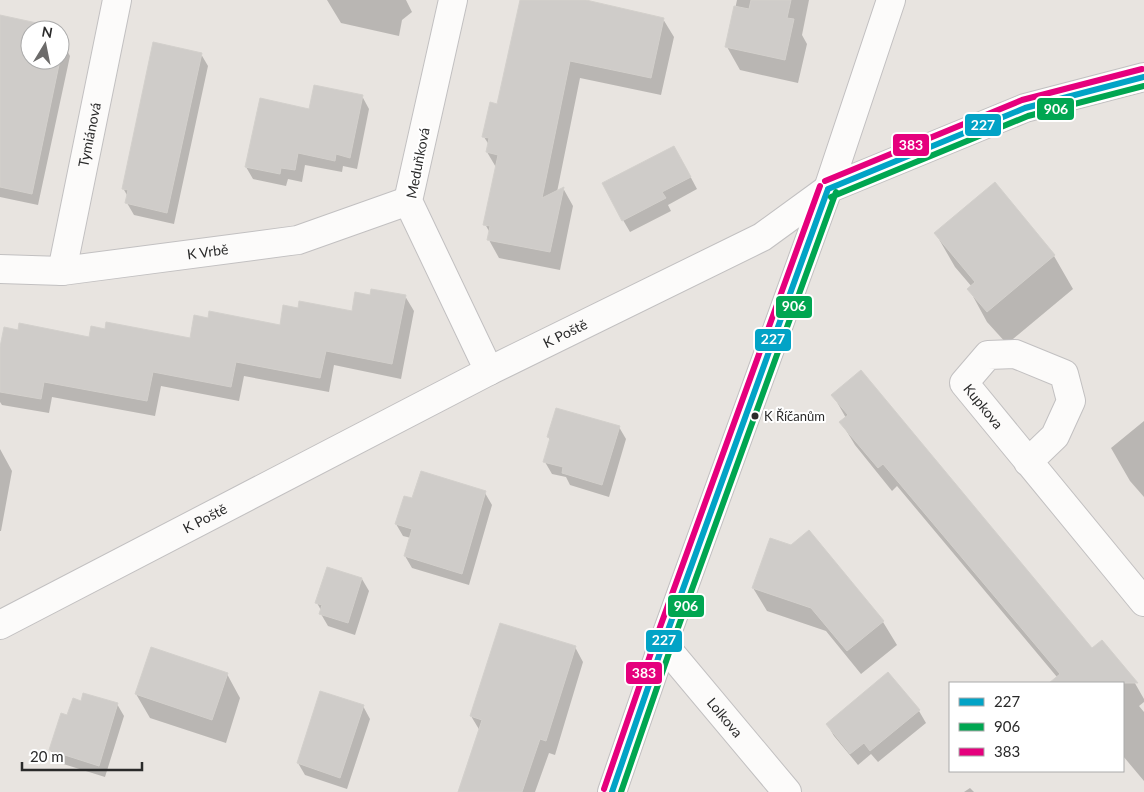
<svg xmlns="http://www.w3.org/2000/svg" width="1144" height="792" font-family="Lato,sans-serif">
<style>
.shadow{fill:#0003}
.building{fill:#cfccc9;stroke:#d3d0cc}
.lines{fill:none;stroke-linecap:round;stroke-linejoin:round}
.street-casing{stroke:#c2c0c1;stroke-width:30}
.secondary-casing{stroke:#c2c0c1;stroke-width:30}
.street{stroke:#fcfbfa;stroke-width:28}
.secondary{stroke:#fcfbfa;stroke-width:28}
.bus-1-casing{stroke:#fff;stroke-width:10}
.bus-2-casing{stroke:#fff;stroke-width:10}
.bus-3-casing{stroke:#fff;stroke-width:10}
.bus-1{stroke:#02a3c6;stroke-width:6}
.bus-2{stroke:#00a651;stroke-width:6}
.bus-3{stroke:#e5007d;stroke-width:6}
.bus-dot{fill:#2a2a2a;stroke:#fff;stroke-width:2}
.labels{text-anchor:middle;stroke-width:4;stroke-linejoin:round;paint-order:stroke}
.bus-label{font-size:13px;fill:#2a2a2a;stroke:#fff;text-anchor:start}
.street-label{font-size:14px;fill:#2a2a2a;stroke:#fff}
.line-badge{stroke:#fff;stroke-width:2}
.badge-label{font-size:14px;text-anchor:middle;font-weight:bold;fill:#fff}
</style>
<rect width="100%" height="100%" fill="#e8e4e0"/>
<!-- shadow -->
<path class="shadow" d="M327 0H406L412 12 402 20 399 36 341 23Z
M522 0H578L663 19 674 37 661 95 580 78 557 192 563 188 573 206 560 270 499 258 489 240 490 233 485 224 497 169 487 152 489 145 484 137 498 105Z
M737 0H809L802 35 807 44 798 83 740 70 727 47Z
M0 16 60 30H30V60H60V30L66 41 65 47 70 56 38 205 0 197Z
M201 54 208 66 174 224 134 215 127 203 128 197 123 188Z
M362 96 369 109 357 169 343 166 342 172 305 165 302 182 288 179 286 186 253 179 246 167 310 110Z
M681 159 697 189 668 205 671 211 630 232 623 220Z
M995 184 1054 256 1073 289 1007 344 987 322 969 289 972 287 955 267 936 234Z
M405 296 414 311 401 379 334 365 329 392 244 376 239 401 161 386 155 416 52 397 49 413 2 405 0 402V353L90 338 191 339 281 326 299 310 353 313 371 297Z
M833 395 1092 650 1132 678 1144 699V702L1139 706 1144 712V781L1123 756V683H1062L897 486 892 491 855 445 841 422 846 418Z
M1144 421V497L1130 481 1111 448Z
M619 427 626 439 609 497 570 485 566 477 552 474 545 462 551 441 548 437Z
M0 449 12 471 1 531H0Z
M485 493 492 505 469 585 412 568 405 556 411 538 403 536 396 524 413 500Z
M327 568 362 579 369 591 355 635 328 626 321 614 322 612 317 603Z
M753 588 883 622 897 645 861 674 826 631 767 611Z
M575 647 583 662 555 755 549 753 535 792H459L480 731 471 716Z
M227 674 240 698 226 743 150 718 136 694Z
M888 674 919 711 926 723 878 762 871 754 858 765 834 736 827 724Z
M82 703 117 704 124 716 105 777 57 762 50 749 68 716Z
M363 706 370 719 347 789 305 775 298 763Z
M970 788 974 792H964Z"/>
<!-- building -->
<path class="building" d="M520 0H586L664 18 651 78 570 61 542 198 564 187 550 252 487 240 490 226 483 225 498 155 486 152 489 138 482 137 490 102 497 104Z
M751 0H791L787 18 794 19 785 60 725 47 734 6 749 9Z
M0 15 60 28V30H30V60H60L32 194 0 187Z
M153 42 202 53 167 213 125 203 128 190 122 189Z
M314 85 363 95 350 158 336 154 335 161 298 153 295 170 281 168 280 174 245 167 260 98 309 109Z
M674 146 691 177 662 192 666 198 622 221 602 183Z
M995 182 1055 255 987 312 967 289 975 282 934 233Z
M371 289 406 295 392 364 326 351 320 378 236 362 231 387 153 372 147 401 44 382 41 399 0 392V347L4 327 18 330 19 323 89 337 91 326 105 329 106 322 190 338 194 315 208 318 209 311 280 325 283 305 298 308 299 301 352 311 355 292 370 295Z
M861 370 1092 648 1102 640 1138 683H1049L1060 674 883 464 878 468 839 422 848 415 831 395Z
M556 408 620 426 602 485 562 473 563 467 543 462 550 438 547 437Z
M421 471 486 491 462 574 404 556 412 529 395 524 404 496 412 498Z
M809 530 884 621 847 651 811 608 752 588 770 538 791 545Z
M327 567 362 578 348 623 319 614 322 605 315 603Z
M500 623 576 646 546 741 540 739 522 792H458L482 720 470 716Z
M151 647 228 673 212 720 135 694Z
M888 672 920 710 870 751 864 743 850 754 826 724Z
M320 691 364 705 340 778 297 763Z
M83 693 118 703 99 766 49 750 61 713 67 715 73 698 81 701Z"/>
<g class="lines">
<!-- street casing -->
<g class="street-casing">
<g id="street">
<path d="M453 0 408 201 489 371"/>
<path id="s1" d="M0 269 62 271 298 240 408 201"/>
<path id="s2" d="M62 271 117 0"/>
<path id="s3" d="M1028 462 1055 436 1071 401 1064 374 1015 354 988 355 964 383 1144 602"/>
<path id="s4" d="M0 625 489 371 762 237 828 189"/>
<path id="s5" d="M663 644 787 792"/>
</g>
</g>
<!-- secondary casing -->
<g class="secondary-casing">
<path id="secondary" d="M828 189 1025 108 1144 77
M612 792 663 644 828 189 891 0"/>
</g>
<!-- street -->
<use href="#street" class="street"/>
<!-- secondary -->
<use href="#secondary" class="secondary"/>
<!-- bus-1 casing -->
<g class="bus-1-casing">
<path id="bus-1" d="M828 189 1025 108 1144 77
M612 792 663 644 828 189"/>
</g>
<!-- bus-2 casing -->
<g class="bus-2-casing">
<path id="bus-2" d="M831 197 1028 116 1144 86
M621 792 671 647 836 192"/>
</g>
<!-- bus-3 casing -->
<g class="bus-3-casing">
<path id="bus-3" d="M825 181 1022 100 1142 69
M604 789 655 641 820 186"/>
</g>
<!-- bus-1 -->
<use href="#bus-1" class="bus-1"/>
<!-- bus-2 -->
<use href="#bus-2" class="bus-2"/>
<!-- bus-3 -->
<use href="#bus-3" class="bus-3"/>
</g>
<!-- markers -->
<circle class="bus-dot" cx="755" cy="416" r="4.5"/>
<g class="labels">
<!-- bus labels -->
<g class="bus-label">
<text x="764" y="421">K Říčanům</text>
</g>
<!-- street labels -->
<g class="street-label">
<text dy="5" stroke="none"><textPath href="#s2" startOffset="139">Tymiánová</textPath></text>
<text transform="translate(418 163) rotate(-79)" y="5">Meduňková</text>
<text dy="5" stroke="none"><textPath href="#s1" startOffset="209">K Vrbě</textPath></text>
<text dy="5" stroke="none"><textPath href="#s4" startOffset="636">K Poště</textPath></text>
<text dy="5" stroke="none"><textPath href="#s3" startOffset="251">Kupkova</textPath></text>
<text dy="5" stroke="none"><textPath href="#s4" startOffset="231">K Poště</textPath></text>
<text dy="5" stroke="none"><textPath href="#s5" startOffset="96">Lolkova</textPath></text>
</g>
</g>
<g class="line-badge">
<rect x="1036" y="97" width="39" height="24" rx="5" fill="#00a651"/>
<rect x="964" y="113" width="38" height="24" rx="5" fill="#02a3c6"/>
<rect x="892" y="133" width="38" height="24" rx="5" fill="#e5007d"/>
<rect x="775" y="295" width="38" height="24" rx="5" fill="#00a651"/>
<rect x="754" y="328" width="38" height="24" rx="5" fill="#02a3c6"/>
<rect x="667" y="594" width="38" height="24" rx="5" fill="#00a651"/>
<rect x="645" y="629" width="38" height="24" rx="5" fill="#02a3c6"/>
<rect x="625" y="661" width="38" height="24" rx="5" fill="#e5007d"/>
</g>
<g class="badge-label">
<text x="1056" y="114">906</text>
<text x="983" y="130">227</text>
<text x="911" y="150">383</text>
<text x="794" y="311">906</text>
<text x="773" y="344">227</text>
<text x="686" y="611">906</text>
<text x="664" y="645">227</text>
<text x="644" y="678">383</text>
</g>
<!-- legend -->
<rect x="949" y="682" width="175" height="90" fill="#ffffff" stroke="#aaaaaa"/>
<rect x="959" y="698" width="25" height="8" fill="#02a3c6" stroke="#aaaaaa"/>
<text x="994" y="707" font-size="15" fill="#2a2a2a">227</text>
<rect x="959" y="723" width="25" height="8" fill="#00a651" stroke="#aaaaaa"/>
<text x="994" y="732" font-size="15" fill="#2a2a2a">906</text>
<rect x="959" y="748" width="25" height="8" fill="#e5007d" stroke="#aaaaaa"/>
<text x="994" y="757" font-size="15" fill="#2a2a2a">383</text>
<!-- north arrow -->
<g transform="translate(45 45) rotate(10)"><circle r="24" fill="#ffffff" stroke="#aaaaaa"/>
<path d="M0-4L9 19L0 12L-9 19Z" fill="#6c6b6a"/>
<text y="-8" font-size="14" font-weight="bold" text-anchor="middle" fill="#2a2a2a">N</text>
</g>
<!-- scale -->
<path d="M22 762v8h120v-8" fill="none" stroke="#2a2a2a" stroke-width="2.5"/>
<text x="30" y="762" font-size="15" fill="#2a2a2a" stroke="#ffffff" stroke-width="4" paint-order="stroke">20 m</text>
</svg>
